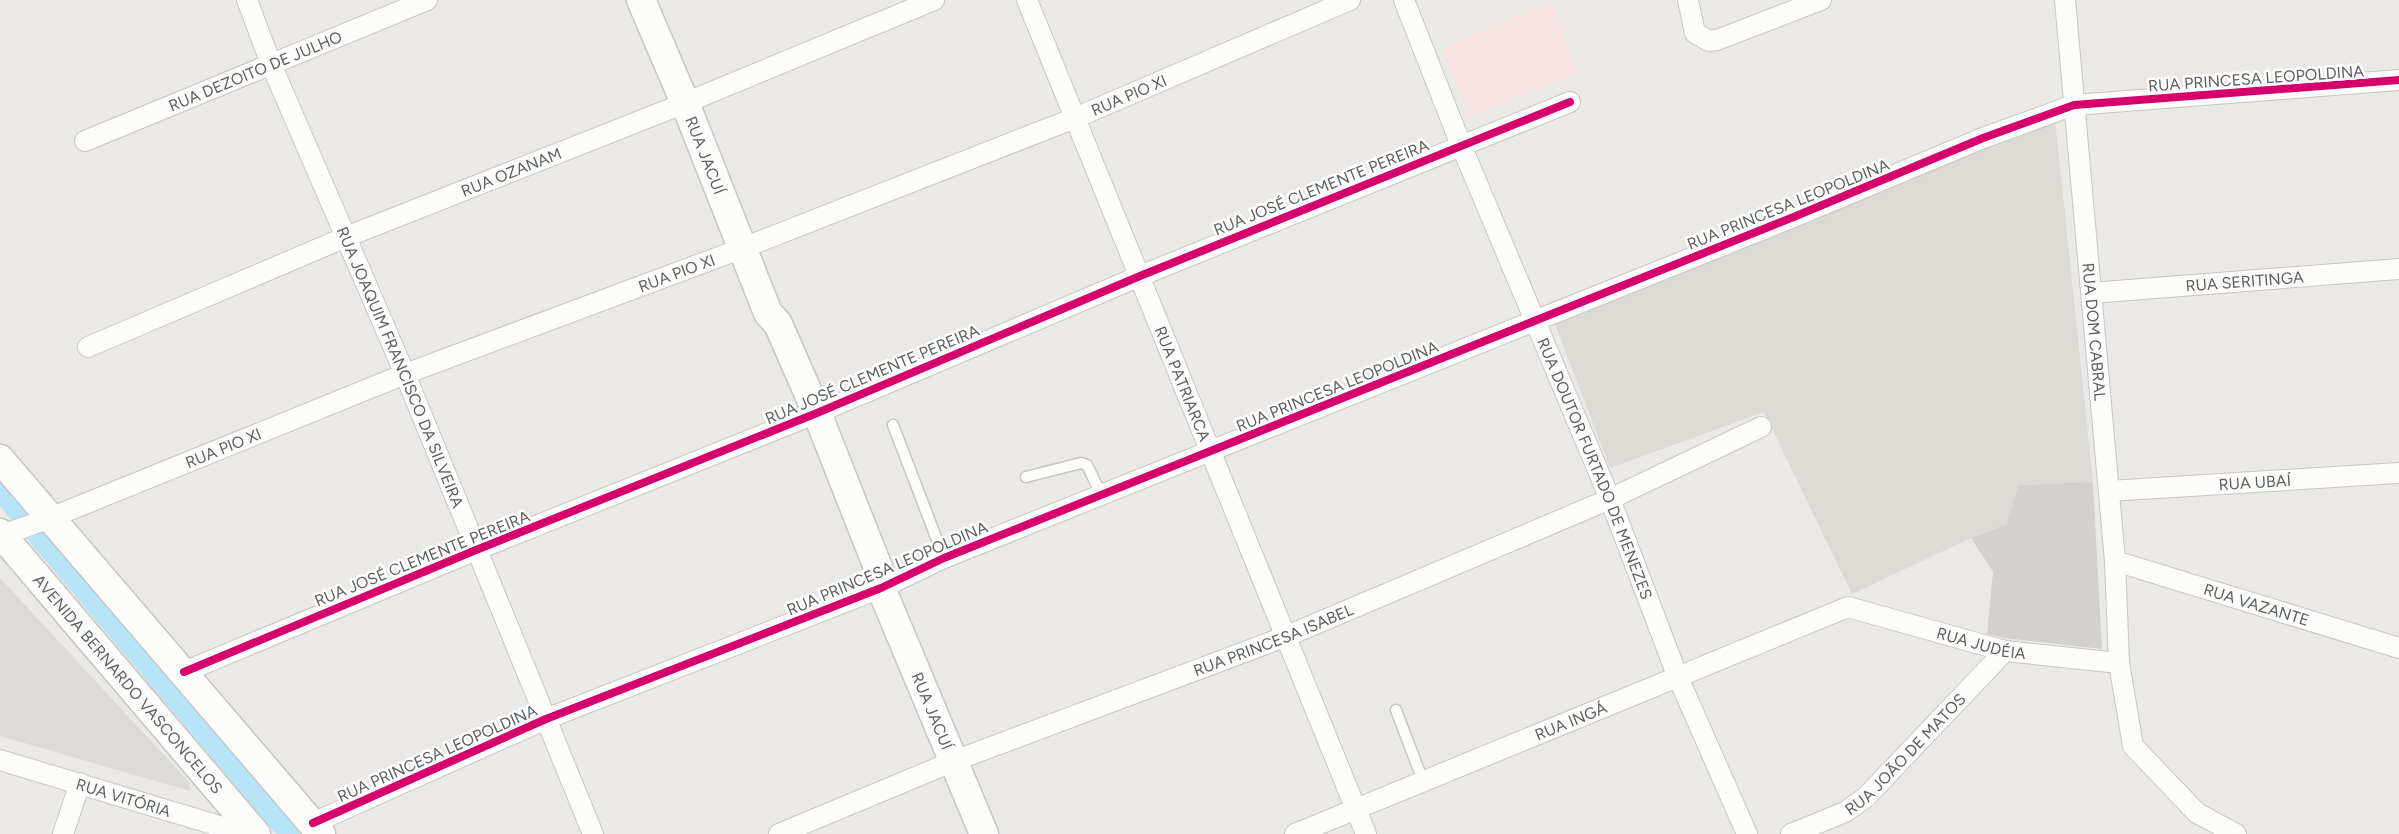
<svg xmlns="http://www.w3.org/2000/svg" width="2399" height="834" font-family="Figtree,sans-serif">
<style>
.industrial{fill:#dcdad6}
.education{fill:#ddd9d4}
.medical{fill:#f5e2e1}
.lines{fill:none;stroke-linecap:round;stroke-linejoin:round}
.canal{stroke:#b7e4f7;stroke-width:20}
.building{fill:#d3d1cf}
.lane-casing{stroke:#c6c6c5;stroke-width:13}
.street-casing{stroke:#c6c6c5;stroke-width:22}
.secondary-casing{stroke:#c6c6c6;stroke-width:31}
.lane{stroke:#fcfcfb;stroke-width:10}
.street{stroke:#fcfcfb;stroke-width:20}
.secondary{stroke:#fcfcfb;stroke-width:28}
.cycleway-casing{stroke:#fff;stroke-width:11}
.cycleway{stroke:#d6006c;stroke-width:8}
.labels{text-anchor:middle;stroke-width:5;stroke-linejoin:round;paint-order:stroke}
.street-label{font-size:16px;fill:#5a6064;stroke:#fff}
</style>
<rect width="100%" height="100%" fill="#ebe9e5"/>
<!-- industrial -->
<path class="industrial" d="M0 578 189 782 190 791 0 736Z"/>
<!-- education -->
<path class="education" d="M2055 119 2093 482 2019 485 2006 525 1971 538 1852 594 1764 412 1610 468 1552 316 1737 241 1921 175Z"/>
<!-- medical -->
<path class="medical" d="M1551 1 1579 72 1469 116 1441 48Z"/>
<g class="lines">
<!-- canal -->
<path class="canal" d="M0 491 289 834"/>
</g>
<!-- building -->
<path class="building" d="M2093 482 2102 649 2004 638 1987 634 1993 572 1971 538 2006 525 2019 485Z"/>
<g class="lines">
<!-- lane casing -->
<g class="lane-casing">
<path id="lane" d="M893 425 944 558
M1026 477 1081 463 1087 465 1102 496
M1396 710 1423 781"/>
</g>
<!-- street casing -->
<g class="street-casing">
<g id="street">
<path id="s1" d="M247 0 271 64 405 374 593 834"/>
<path id="s2" d="M1027 0 1366 834"/>
<path id="s3" d="M1404 0 1461 145 1610 499 1677 675 1747 834"/>
<path d="M1688 0 1695 33 1709 41 1717 40 1821 0"/>
<path id="s4" d="M2065 0 2115 561 2119 663 2133 746 2197 813 2236 834"/>
<path id="s5" d="M85 141 427 0"/>
<path id="s6" d="M2091 293 2399 269"/>
<path id="s7" d="M88 347 346 237 685 103 934 0"/>
<path id="s8" d="M2109 491 2399 473"/>
<path id="s9" d="M0 536 50 518 405 374 743 248 1075 118 1350 0"/>
<path id="s10" d="M2115 561 2399 648"/>
<path d="M184 672 476 550 817 413 1140 276 1570 102"/>
<path id="s11" d="M0 760 246 834"/>
<path d="M313 823 546 719 881 588 944 558 1796 216 1983 138 2074 105 2399 80"/>
<path d="M63 834 80 783"/>
<path id="s12" d="M779 834 954 761 1287 636 1610 499 1761 427"/>
<path id="s13" d="M1295 834 1848 607 2005 651 2119 663"/>
<path id="s14" d="M1791 834 1845 812 1866 797 2005 651"/>
</g>
</g>
<!-- secondary casing -->
<g class="secondary-casing">
<g id="secondary">
<path id="s15" d="M641 0 685 103 768 313 778 324 817 413 879 570 881 588 984 834"/>
<path d="M0 459 321 834"/>
<path id="s16" d="M0 533 256 834"/>
</g>
</g>
<!-- lane -->
<use href="#lane" class="lane"/>
<!-- street -->
<use href="#street" class="street"/>
<!-- secondary -->
<use href="#secondary" class="secondary"/>
<!-- cycleway casing -->
<g class="cycleway-casing">
<path id="cycleway" d="M184 672 476 550 817 413 1140 276 1570 102
M313 823 546 719 881 588 944 558 1796 216 1983 138 2074 105 2399 80"/>
</g>
<!-- cycleway -->
<use href="#cycleway" class="cycleway"/>
</g>
<g class="labels">
<!-- street labels -->
<g class="street-label">
<text dy="6" stroke="none"><textPath href="#s5" startOffset="184">RUA DEZOITO DE JULHO</textPath></text>
<text transform="translate(2256 78) rotate(-4)" y="6">RUA PRINCESA LEOPOLDINA</text>
<text dy="6" stroke="none"><textPath href="#s9" startOffset="1212">RUA PIO XI</textPath></text>
<text dy="6" stroke="none"><textPath href="#s15" startOffset="168">RUA JACUÍ</textPath></text>
<text dy="6" stroke="none"><textPath href="#s7" startOffset="458">RUA OZANAM</textPath></text>
<text transform="translate(1321 187) rotate(-22)" y="6">RUA JOSÉ CLEMENTE PEREIRA</text>
<text transform="translate(1788 204) rotate(-22)" y="6">RUA PRINCESA LEOPOLDINA</text>
<text dy="6" stroke="none"><textPath href="#s9" startOffset="726">RUA PIO XI</textPath></text>
<text dy="6" stroke="none"><textPath href="#s6" startOffset="154">RUA SERITINGA</textPath></text>
<text dy="6" stroke="none"><textPath href="#s4" startOffset="333">RUA DOM CABRAL</textPath></text>
<text dy="6" stroke="none"><textPath href="#s1" startOffset="398">RUA JOAQUIM FRANCISCO DA SILVEIRA</textPath></text>
<text transform="translate(872 374) rotate(-23)" y="6">RUA JOSÉ CLEMENTE PEREIRA</text>
<text dy="6" stroke="none"><textPath href="#s2" startOffset="414">RUA PATRIARCA</textPath></text>
<text transform="translate(1337 386) rotate(-22)" y="6">RUA PRINCESA LEOPOLDINA</text>
<text dy="6" stroke="none"><textPath href="#s9" startOffset="240">RUA PIO XI</textPath></text>
<text dy="6" stroke="none"><textPath href="#s3" startOffset="506">RUA DOUTOR FURTADO DE MENEZES</textPath></text>
<text dy="6" stroke="none"><textPath href="#s8" startOffset="146">RUA UBAÍ</textPath></text>
<text transform="translate(422 558) rotate(-22)" y="6">RUA JOSÉ CLEMENTE PEREIRA</text>
<text transform="translate(887 568) rotate(-23)" y="6">RUA PRINCESA LEOPOLDINA</text>
<text dy="6" stroke="none"><textPath href="#s10" startOffset="148">RUA VAZANTE</textPath></text>
<text dy="6" stroke="none"><textPath href="#s12" startOffset="531">RUA PRINCESA ISABEL</textPath></text>
<text dy="6" stroke="none"><textPath href="#s13" startOffset="736">RUA JUDÉIA</textPath></text>
<text dy="6" stroke="none"><textPath href="#s16" startOffset="198">AVENIDA BERNARDO VASCONCELOS</textPath></text>
<text dy="6" stroke="none"><textPath href="#s15" startOffset="770">RUA JACUÍ</textPath></text>
<text dy="6" stroke="none"><textPath href="#s13" startOffset="298">RUA INGÁ</textPath></text>
<text dy="6" stroke="none"><textPath href="#s14" startOffset="142">RUA JOÃO DE MATOS</textPath></text>
<text transform="translate(437 753) rotate(-24)" y="6">RUA PRINCESA LEOPOLDINA</text>
<text dy="6" stroke="none"><textPath href="#s11" startOffset="129">RUA VITÓRIA</textPath></text>
</g>
</g>
</svg>
